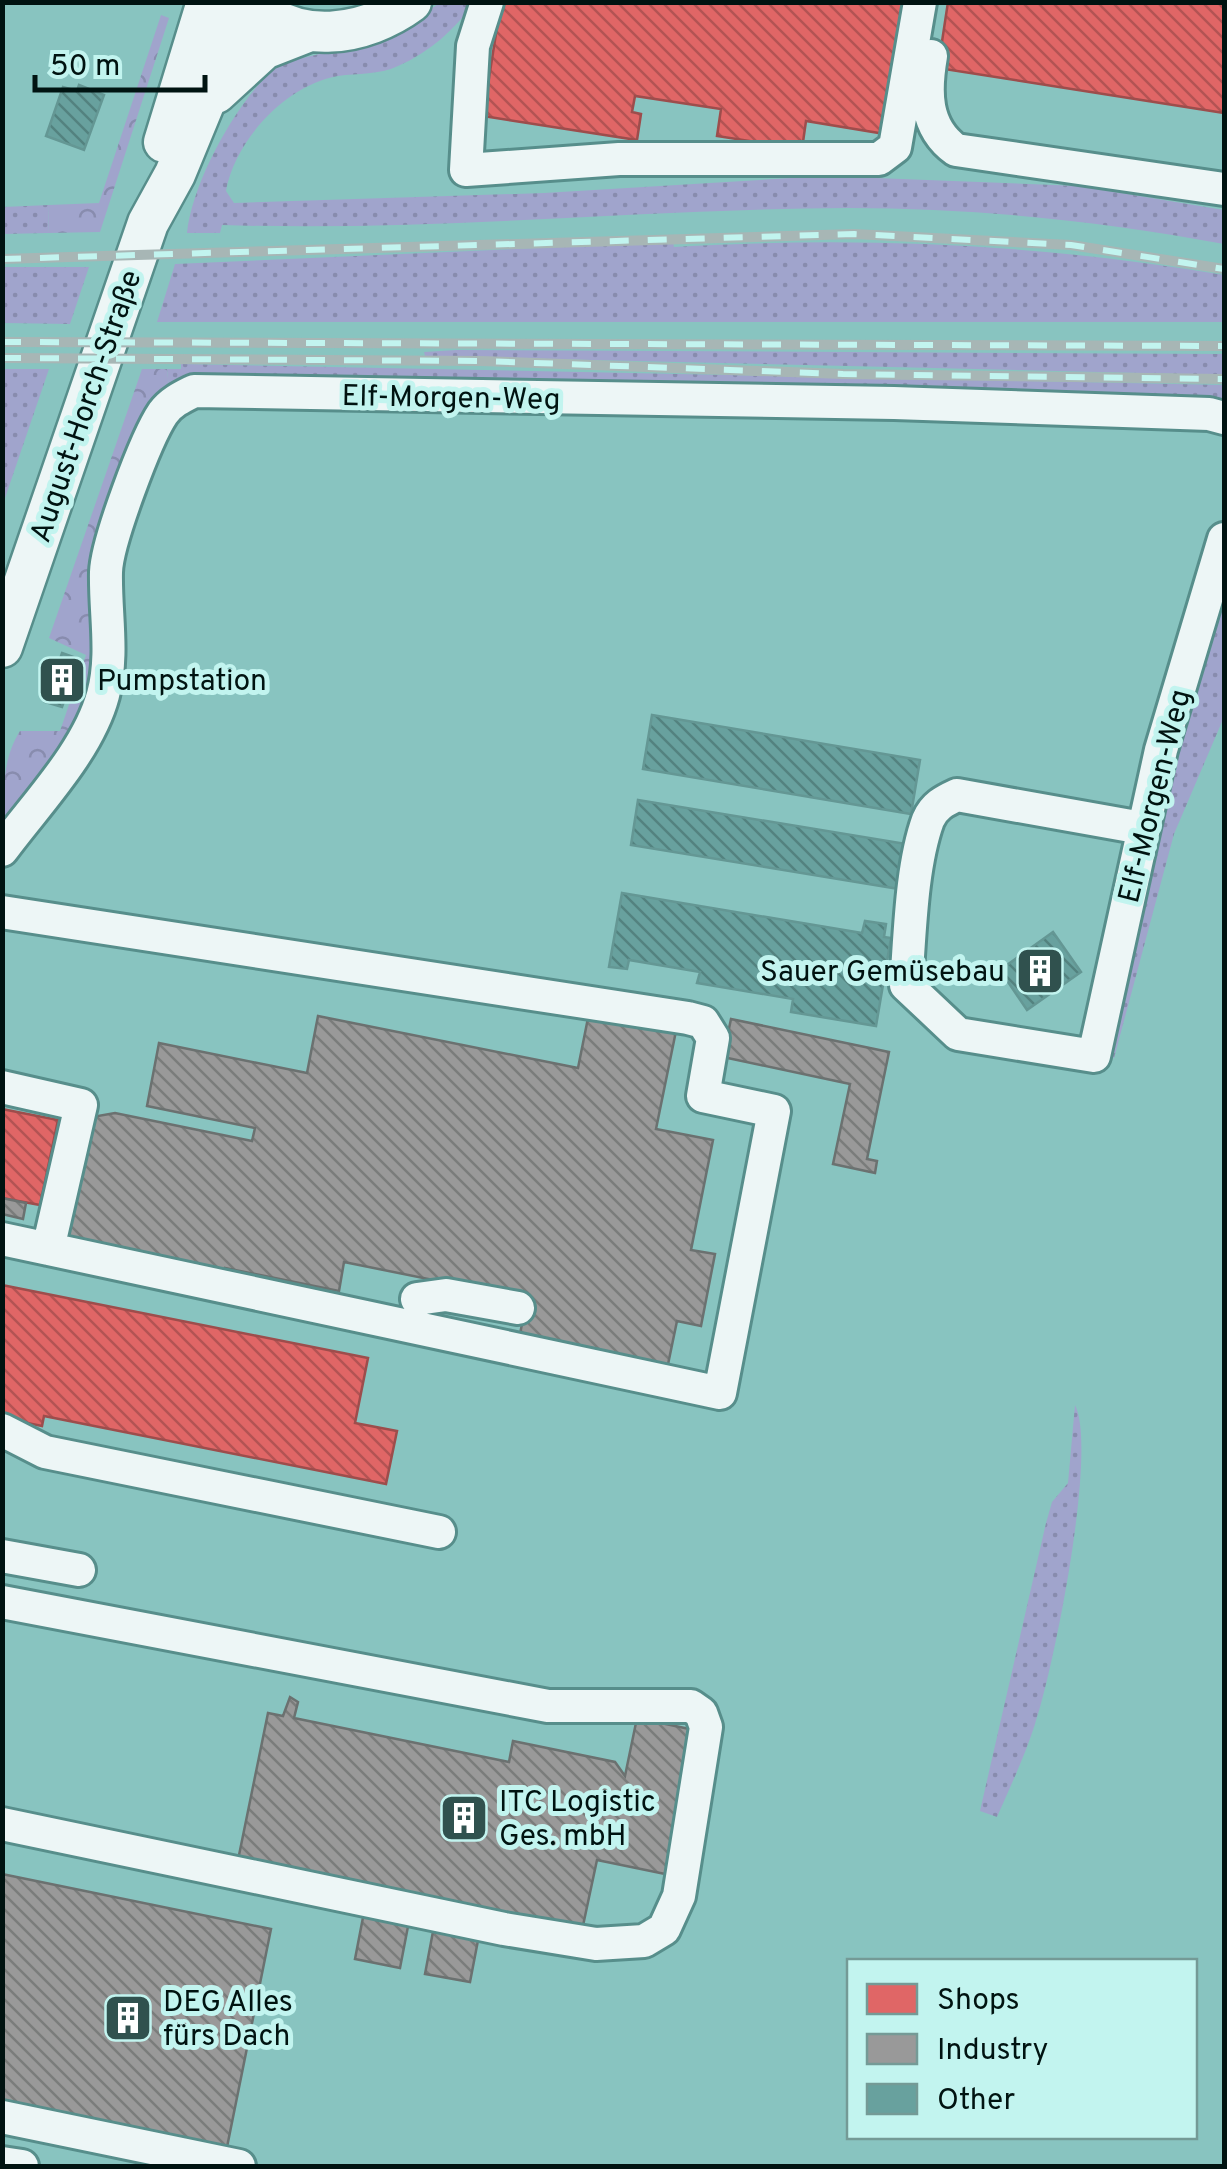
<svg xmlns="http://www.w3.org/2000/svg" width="1227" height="2169" font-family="Overpass,sans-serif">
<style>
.grass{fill:url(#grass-dots)}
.forest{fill:url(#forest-crowns)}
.shops{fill:url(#shops-back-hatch);stroke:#9d4d4c;stroke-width:2.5}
.industry{fill:url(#industry-back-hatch);stroke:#6b7170;stroke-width:2.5}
.building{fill:url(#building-back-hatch);stroke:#649794;stroke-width:2.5}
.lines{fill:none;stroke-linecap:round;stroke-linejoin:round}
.minor-casing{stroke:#578e8b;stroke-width:38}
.major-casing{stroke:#578e8b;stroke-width:45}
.minor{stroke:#edf6f6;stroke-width:32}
.major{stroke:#edf6f6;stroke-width:40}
.rail-casing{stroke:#a7b6b5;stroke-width:10}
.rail{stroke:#c2f4ef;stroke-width:6;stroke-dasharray:19;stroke-linecap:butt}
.labels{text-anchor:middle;stroke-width:10;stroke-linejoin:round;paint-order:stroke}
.street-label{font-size:30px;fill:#001311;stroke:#c2f4ef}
.poi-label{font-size:30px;fill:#001311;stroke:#c2f4ef;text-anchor:start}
</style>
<defs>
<pattern id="grass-dots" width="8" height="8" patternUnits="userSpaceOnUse" patternTransform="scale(2.5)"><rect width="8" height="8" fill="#a0a4cc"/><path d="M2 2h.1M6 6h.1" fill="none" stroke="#888cae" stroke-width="1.8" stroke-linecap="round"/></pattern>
<pattern id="forest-crowns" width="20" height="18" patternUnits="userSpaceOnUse" patternTransform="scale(2.5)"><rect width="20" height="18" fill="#a0a4cc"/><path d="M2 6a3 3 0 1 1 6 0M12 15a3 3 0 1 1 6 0" fill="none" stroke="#888cae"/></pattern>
<pattern id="shops-back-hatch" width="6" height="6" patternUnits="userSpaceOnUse" patternTransform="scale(2.5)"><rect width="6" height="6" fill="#e06666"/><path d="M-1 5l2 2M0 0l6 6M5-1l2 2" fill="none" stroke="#b35353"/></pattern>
<pattern id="industry-back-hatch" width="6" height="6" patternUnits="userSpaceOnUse" patternTransform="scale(2.5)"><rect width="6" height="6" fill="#999"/><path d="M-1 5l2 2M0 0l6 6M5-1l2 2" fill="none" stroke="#7a7c7b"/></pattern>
<pattern id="building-back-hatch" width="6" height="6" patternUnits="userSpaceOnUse" patternTransform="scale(2.5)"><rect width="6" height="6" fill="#68a19e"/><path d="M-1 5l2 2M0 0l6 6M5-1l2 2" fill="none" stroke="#53827f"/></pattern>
</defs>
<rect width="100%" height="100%" fill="#88c4c0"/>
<!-- grass -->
<path class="grass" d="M441 2 474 3C454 30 430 52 398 66 379 75 358 73 338 76 286 85 235 140 226 191L234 203 544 193 824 176 1079 186 1224 210V244C1101 221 975 208 849 208 640 209 431 232 222 225L220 233H187C192 182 240 93 282 63L390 37Z
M49 205 48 233 3 234V207Z
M673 242 674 247C860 236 1041 244 1224 275V322H157L175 264Z
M3 267H89L70 324 3 323Z
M457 350 1224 354V375L425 356 424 352Z
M181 364 1224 385V408L235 382 221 375 169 388 167 369H181Z
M3 369H49L3 504 2 369Z
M1224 563V717L1174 834 1114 1058 1104 1054 1114 993Z
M1075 1405C1098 1450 1053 1672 1035 1724 1025 1756 1010 1787 997 1817L980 1811 1046 1523 1052 1502 1068 1483Z"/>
<!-- forest -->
<path class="forest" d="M161 15 169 18 100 232 48 233 49 205 99 203Z
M142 369H167L169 388 155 408 91 706 3 841C3 804 0 762 20 731H60L86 655 49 638Z"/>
<!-- shops -->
<path class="shops" d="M501 2H907L885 134 806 121 802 149 717 136 721 109 635 96 632 112 641 114 637 140 483 116Z
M948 2H1224V113L938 68Z
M2 1109 58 1120 40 1205 2 1198Z
M2 1285 368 1358 355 1423 397 1431 386 1484 44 1416 42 1426 3 1418Z"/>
<!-- industry -->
<path class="industry" d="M589 1013 676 1031 656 1129 713 1140 691 1250 715 1254 701 1326 677 1321 666 1374 518 1344 527 1299 344 1262 339 1291 225 1268 223 1280 68 1239 92 1117 115 1113 252 1141 255 1128 147 1106 159 1043 307 1073 318 1016 578 1068Z
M731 1019 889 1052 867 1159 877 1161 875 1173 833 1164 850 1084 723 1057Z
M2 1198 26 1203 23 1219 2 1214Z
M290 1697 298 1702 294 1718 509 1762 513 1741 615 1762 625 1776 637 1718 699 1731 670 1875 597 1860 581 1935 237 1865 268 1713 283 1716Z
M2 1874 271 1929 226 2152 2 2107Z
M365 1907 410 1916 400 1968 355 1959Z
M435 1921 480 1930 470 1982 425 1974Z"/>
<!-- building -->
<path class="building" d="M79 85 104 95 84 150 46 136 63 87 77 91Z
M62 653 79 659 62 707 45 702Z
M652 715 920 760 911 814 643 769Z
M638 800 906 844 899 889 631 845Z
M622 893 862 933 865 921 886 924 884 937 891 938 876 1026 791 1012 793 999 697 983 700 972 629 960 627 969 609 967Z
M1053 932 1081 972 1027 1010 1000 970Z"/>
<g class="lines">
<!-- minor casing -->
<g class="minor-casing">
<path id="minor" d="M487 2 473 46 466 170 619 159H879L895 147 920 2
M931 56C925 91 924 127 956 150L1224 189
M1142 828 957 795C944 801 934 806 928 820 911 867 910 935 906 985L958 1034 1094 1056 1161 750 1224 539
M2 850C36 804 88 751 103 695 114 654 105 614 106 572 107 542 146 438 163 413 171 402 182 397 194 391L894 403 1209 414 1224 418
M2 912 688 1018 703 1022 713 1038 703 1096 774 1111 720 1393 2 1239
M2 1087 81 1105 48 1249
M417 1299 446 1295 518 1308
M2 1430 45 1452 439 1532
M2 1556 79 1570
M2 1602 548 1706H691L701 1713 706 1727 679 1896 664 1929 644 1941 596 1944 504 1929 2 1824
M2 2117 239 2166
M2 2163 22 2166"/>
</g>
<!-- major casing -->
<g class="major-casing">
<path id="major" d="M252 2C296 47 365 36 411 2
M216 93 264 49 310 31
M164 142 207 2
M2 647 148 223 175 174 246 2"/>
</g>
<!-- minor -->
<use href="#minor" class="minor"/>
<!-- major -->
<use href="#major" class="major"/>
<!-- rail casing -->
<g class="rail-casing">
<path id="rail" d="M2 259 854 234 1071 245 1224 269
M2 342 1224 346
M2 358 480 361 843 374 1224 379"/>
</g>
<!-- rail -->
<use href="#rail" class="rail"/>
</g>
<!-- icons -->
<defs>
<g id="building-square" transform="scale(2.5)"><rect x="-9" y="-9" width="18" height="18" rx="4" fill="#30514e" stroke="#c2f4ef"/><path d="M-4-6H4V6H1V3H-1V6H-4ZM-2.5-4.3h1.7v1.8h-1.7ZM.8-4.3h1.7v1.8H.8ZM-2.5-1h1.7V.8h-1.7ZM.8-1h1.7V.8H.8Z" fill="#fff"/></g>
</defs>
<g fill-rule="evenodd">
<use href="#building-square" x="62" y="680"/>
<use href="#building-square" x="1040" y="971"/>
<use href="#building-square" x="464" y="1818"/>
<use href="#building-square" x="128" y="2018"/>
</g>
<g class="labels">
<!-- street labels -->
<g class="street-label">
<text transform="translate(451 397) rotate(1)" y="10">Elf-Morgen-Weg</text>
<text transform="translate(85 406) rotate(-71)" y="10">August-Horch-Straße</text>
<text transform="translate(1154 796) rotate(-76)" y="10">Elf-Morgen-Weg</text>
</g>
<!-- poi labels -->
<g class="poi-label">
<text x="97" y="690">Pumpstation</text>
<text x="1005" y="981" text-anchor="end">Sauer Gemüsebau</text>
<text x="499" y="1811">ITC Logistic<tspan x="499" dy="34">Ges. mbH</tspan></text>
<text x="163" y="2011">DEG Alles<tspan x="163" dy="34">fürs Dach</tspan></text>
</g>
</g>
<!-- border -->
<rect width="1227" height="2169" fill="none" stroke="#001311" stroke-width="10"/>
<!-- legend -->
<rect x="847" y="1959" width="350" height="180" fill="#c2f4ef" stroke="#749a96" stroke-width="2.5"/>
<rect x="867" y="1984" width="50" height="30" fill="#e06666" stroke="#749a96" stroke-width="2.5"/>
<text x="937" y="2009" font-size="30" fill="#001311">Shops</text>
<rect x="867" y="2034" width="50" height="30" fill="#999999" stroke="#749a96" stroke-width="2.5"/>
<text x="937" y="2059" font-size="30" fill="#001311">Industry</text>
<rect x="867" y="2084" width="50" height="30" fill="#68a19e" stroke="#749a96" stroke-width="2.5"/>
<text x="937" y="2109" font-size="30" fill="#001311">Other</text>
<!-- scale -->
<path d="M35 75v15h170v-15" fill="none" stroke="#001311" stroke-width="5"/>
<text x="50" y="75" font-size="30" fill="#001311" stroke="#c2f4ef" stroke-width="8" paint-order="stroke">50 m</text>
</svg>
